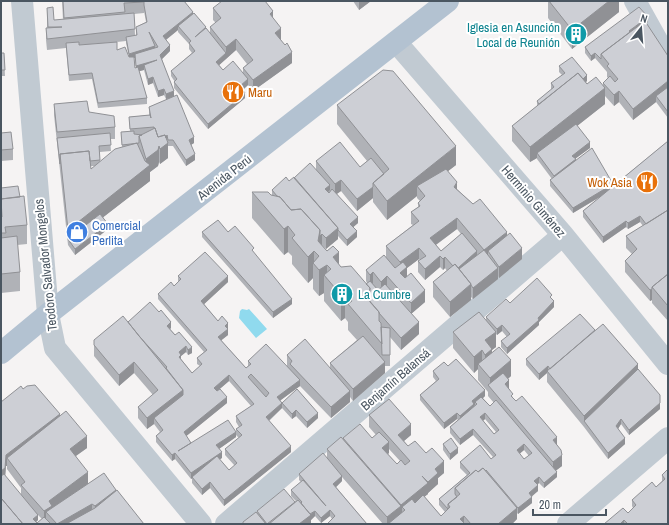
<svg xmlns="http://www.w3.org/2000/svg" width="669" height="525" font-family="'Archivo Narrow',sans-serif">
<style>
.water{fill:#90daee}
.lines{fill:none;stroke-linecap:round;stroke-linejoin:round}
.minor{stroke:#c1cad2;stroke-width:22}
.major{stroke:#b3c2d1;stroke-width:22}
.wall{fill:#b0b2b7;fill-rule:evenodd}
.shaded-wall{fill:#909195}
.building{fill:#cdcfd5;stroke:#909195;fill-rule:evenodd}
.labels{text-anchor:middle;stroke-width:4;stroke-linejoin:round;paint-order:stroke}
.culture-label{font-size:13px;fill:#0d838f;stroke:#fff;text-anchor:end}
.food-label{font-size:13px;fill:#c56008;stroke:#fff;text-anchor:start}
.street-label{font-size:13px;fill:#4a5661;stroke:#fff}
.shop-label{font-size:13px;fill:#366cbe;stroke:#fff;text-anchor:start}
</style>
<rect width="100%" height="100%" fill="#f5f3f3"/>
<!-- water -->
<path class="water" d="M242 309 247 310 249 309 267 329 256 338 239 318 240 311Z"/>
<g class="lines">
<!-- minor -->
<path class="minor" d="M22 1 48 314 55 348 201 524
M635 1 668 60
M396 42 563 235 668 364
M226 524 563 235
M568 524 668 438"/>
<!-- major -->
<path class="major" d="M1 353 48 314 448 1"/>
</g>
<!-- wall -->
<path class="wall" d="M62 1H184L193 14 210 33V27L216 23 213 20V8L273 19 281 40 292 63 253 91 248 85 243 90 245 98 208 129 174 88V82H175L171 76V71L192 53 189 49V44L178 32V30L166 40 170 51 162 59 174 96 194 143 191 145 195 160 186 166 173 146H168V144V158L160 164 159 162 158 166 150 172V181L103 217 108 229 75 255 68 245 54 115V104L89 112 115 127V139H110L111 151 100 152V161L122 147 121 132H130L129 117 149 115V107L169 99H166L164 95 158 97 153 83 148 85 144 70 139 71 147 98V104L98 108 92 79 69 81 66 48 47 50 46 40V28H47V8L54 20H63ZM144 11 146 22 136 27V35H135L134 14 144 13ZM126 41V43L129 57 117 50V42ZM236 50 247 64 243 68V73L223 70 219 65ZM134 58H135L136 68H135ZM91 166H95L91 169Z
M353 1H371L359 10Z
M548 1H619V12L572 49 548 18Z
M648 22 646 23 668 56V118L656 102 633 120 619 102 614 106 605 96V104L577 126 590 148 575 159 576 161 613 186 668 141V321L652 303V300L650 301 625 272V261L632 254 626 248V236L643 226 640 222 628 229 626 227 603 243 583 217V211L600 197 573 213 550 186V180L552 179 537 159V158L530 162 512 141V126L537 106V101L551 90V83L562 75 559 72V66L587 81 586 82 587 84 603 85V83L608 78 607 77V72L595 58 591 61 585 53V47Z
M1 53H4L5 76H1Z
M337 105 456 165 448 171 457 189 507 236 522 259 499 278 498 276V279L473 299 471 297V300L450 317 433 297V282L447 271 445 268 443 270 440 267 425 280 418 272V261L420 260 419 259 407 268V276L425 302 411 314 419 334 401 350 390 337V366H385V373L353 401 350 397V402L331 418 300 386 280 400 282 403 318 418 307 428 296 416 292 419 282 408 269 421 291 452 224 506 210 488 202 495 192 483V478L191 479 175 459 172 461 156 442V436L160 432 154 424 147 429 138 418V407L153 395 134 373 119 386 94 356V345L128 322 171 328 170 329 192 353 188 355 186 352 181 356V359L192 373 200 366 197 364V358L204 352 158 299V294L174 286 178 282V276L228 282 204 304 218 321 228 323V335L221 340 246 368 248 366V361L287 366V355L330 368V363L357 340 348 330V322L345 318 341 321 324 301V293L319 296 313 289V278L308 283 292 264V256L288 252 284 255 252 218V192L272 195V190L294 178 316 170V161L360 167 367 161 337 124ZM341 191 357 211 373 198V202L387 220 417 196V198L420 201 418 203V207L411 212V224L413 225 386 246V257L366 270V281L367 283 366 284 341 267 322 245 326 249 338 239V236L347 246 357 237 353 227 358 223 337 194ZM457 229 461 234 441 251 436 245ZM229 381 251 406 236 416V422L239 427 236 429V431L191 443 186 436 227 403 217 391ZM236 435 239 438 225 449V455L235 466 229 470 219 459 222 458 219 449 236 437Z
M1 133 13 149V160L1 161Z
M1 188 20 197 27 225V244L17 245 20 272V291L1 293Z
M202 232H228L292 304 273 318 202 237Z
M552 299 554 307 539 322V325L507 354 501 347V341L507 337 502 331 497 335 496 334V347L492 350V352L511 376 508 379 509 389 513 398 557 445 562 466 556 470 557 477 544 488 539 483 537 485 538 491 531 496 532 503 518 514 517 513V519L512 524H383L342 477V481L336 487 367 524 332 519 330 516 321 523 315 516 311 520V524H243L257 513V511L296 501 291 496V490L301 482 299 480V474L327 458V449L343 440V438H372L376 435 369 427V415L411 435 404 441 408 446 426 453 444 473 438 478V484L428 493V492V494L424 496 441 516 445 512 439 505V499L467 475 460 468V462L491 459 493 457 473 435 460 445 450 433V427L458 420 457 419 444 429 420 400V395L436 381 433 377V371L448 366 485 396 483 398 490 406 494 403 488 396V392L478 380V369L474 373 453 348V332L486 320V317L510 303ZM485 419 496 432 494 434 483 421ZM389 449 400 461 397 464 388 454 389 453ZM524 450 529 456 524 459 519 454Z
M595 330 638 369 660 409 629 435 621 424 618 429 625 444 608 459 584 427 547 382V373L539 380 526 365V359Z
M23 389 60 415 87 448 76 456 88 484 116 491 144 524H1V402ZM6 466H7V469L21 488V495L5 476ZM38 515 42 519 37 523 36 522 38 520Z
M443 444 458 453 450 460 443 450Z
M668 469V524H604L628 513 633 508 632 506V500L656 487 662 481V475Z"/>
<!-- shaded-wall -->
<path class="shaded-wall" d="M359 1H371L359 10Z
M609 1H619V12L572 49V30Z
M273 11V22L270 14Z
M193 12V18L178 26V30L163 42V36Z
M648 17V22L629 37V31Z
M281 28V40L275 44V33Z
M236 39V50L216 68V62L226 53V47Z
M170 45V51L160 61V55Z
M155 46V51L135 54V58L129 60V54Z
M292 52V63L253 91V80Z
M595 53V58L591 61V56Z
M157 60 144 65V70L136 72V66Z
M587 75V81L544 116V110Z
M153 77V83L148 85V79Z
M248 79V85L240 92V86Z
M668 81V93L656 96V102L633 120V109Z
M605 88V104L539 156 537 153V158L530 162V147Z
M164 89V95L158 97V91Z
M174 91V97L166 99V94Z
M619 91V102L614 106V95Z
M245 93V98L208 129V124Z
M167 135V141L168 143V158L160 164V149L159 146V162L158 166 150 172V181L70 243 68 239V245V230L146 168V159L158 146Z
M194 137V143L189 146V140Z
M590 142V148L572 161V156Z
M456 146V165L421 192 417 186V196L387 220V201Z
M195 154V160L186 166V160Z
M576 159V165L554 182V176Z
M341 180V191L335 195V184Z
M457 182V193L454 187Z
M613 184V189L573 213V208Z
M330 185V190L325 195V189Z
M373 187V198L357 211V199Z
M640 216V222L628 229V223Z
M358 217V223L350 230V224Z
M457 218V229L430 249V238Z
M626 221V227L603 243V237Z
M108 224V229L75 255V249Z
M288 226V252L284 255V229Z
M338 228V239L326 249V238Z
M320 230 322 234V245L315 251Z
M357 231V237L347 246V240Z
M507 232V243L488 251V258L484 261V250Z
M419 248V259L407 268V278L400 284V262Z
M522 248V259L499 278V267Z
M314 251V264L313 263V278L308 283V257Z
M477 251V262L463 274 455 269Z
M339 252V278L333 257Z
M440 256V267L425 280V269Z
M445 257V268L443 270V259Z
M327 265V279L324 275V293L319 296V270Z
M498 268V279L473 299V288Z
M373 272V283L370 286V275Z
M228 276V282L201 307V301Z
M387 276V287L381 293V282Z
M471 284V300L450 317V302Z
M370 288V314L368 299Z
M652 289V300L650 301V290Z
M425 290V302L411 314V303Z
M345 292V318L341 321V295Z
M292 299V304L273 318V312Z
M554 301V307L539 322V325L507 354V348Z
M171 322V328L167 332V326Z
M419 322V334L401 350V338Z
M228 323V329L226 330 228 329V335L218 343V337L225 326Z
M502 325V331L497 335V329Z
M496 332V347L492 350V365L485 370V340Z
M186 346V352L181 356V361L179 362V352Z
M192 347V353L188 355V350Z
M482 350V366L478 364V369L474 373V357Z
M511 360V376L493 391 490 387V378Z
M134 362V373L119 386V375Z
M385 362V373L353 401V389Z
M638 364V375L584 421V416Z
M548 366V372L547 371V373L539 380V374Z
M229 375V381L214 394V388Z
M300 380V386L277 403V397Z
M509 380V392L505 384Z
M183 390V401L154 418V424L147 429V418Z
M485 390V396L477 404 475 402V405L474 406V410L460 422V416L472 401Z
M350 391V402L331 418V407Z
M227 397V403L184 438V432Z
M282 403V408L266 423V417Z
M660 403V409L629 435V430Z
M296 410V416L292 419V414Z
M318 413V418L307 428V422Z
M457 413V419L444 429V423Z
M485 413V419L480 423V417Z
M60 414V425L7 458V466H6L5 479 1 482V471L6 455Z
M621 419V424L616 432V426Z
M411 424V435L398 446V435Z
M473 429V435L460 445V439Z
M236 432V437L216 451V445Z
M87 436V448L70 460V449Z
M557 437V448L553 440Z
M625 438V444L608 459V453Z
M389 442V453L382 459V448Z
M524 444V450L517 456V450Z
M291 446V452L224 506V500Z
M458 448V453L450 460V454Z
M222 452V458L191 479V473Z
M175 453V459L172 461V455Z
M562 455V466L553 473V462Z
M444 461V473L438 478V484L428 493V482L435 469Z
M88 472V484L46 512V521L44 523V511L49 501Z
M557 472V477L544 488V483Z
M342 476V481L333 490V484Z
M539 477V483L534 487V481Z
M210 482V488L202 495V489Z
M428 483V494L405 513V510L402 507V515L401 516V505Z
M538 485V491L529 499V493Z
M116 490V501L95 518V506Z
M532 497V503L518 514V508Z
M92 504V515L76 524H57Z
M401 506V517L393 524H387V517Z
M517 508V519L512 524H498Z
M330 510V516L321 523V518Z
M315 511V516L311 520V524H299Z
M38 515V520L34 524 33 519Z
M464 516V524L460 519Z
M624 520V524H620Z"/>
<!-- building -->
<path class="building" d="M63 1H144V2L124 3 125 12 64 18Z
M144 1H184L193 12 163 36 170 45 160 55 174 91 166 94 164 89 158 91 153 77 148 79 144 65 157 60 136 66 135 54 158 47 149 32 155 46 129 54 126 37 137 35 136 27 147 22 144 5Z
M222 1H265L273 11 270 14 281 28 275 33 285 45 287 43 292 52 253 80 243 68 253 60 236 39 226 47 210 27 221 18 213 8Z
M549 1H609L572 30Z
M53 7 54 20 134 13 135 29 47 39 46 28 62 27H48L47 8Z
M639 7 648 17 629 31 630 32 601 54V59L595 53 591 56 585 47Z
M194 13 206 27 195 37 206 28 226 53 216 62 223 70 233 61 248 79 240 86 245 93 208 124 174 82 177 79 171 71 195 51 189 43 191 41 178 26Z
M645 21 668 56V81L633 109 619 91 614 95 603 83 610 76 615 82 618 79 607 66 609 64 601 54Z
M79 42V45L117 42V50L125 47 129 57H134L135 68 138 67 147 98 98 103 92 73 69 75 66 43Z
M1 53H4L5 70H1Z
M572 57 587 75 583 79 578 73 539 104 537 101 554 87 551 83 565 73 559 66Z
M383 70 393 71 456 146 387 201 373 183 389 169 337 105Z
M578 73 587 84 596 77 605 88 530 147 512 126Z
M668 87V112L656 96Z
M177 95 194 137 189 140 195 154 186 160 173 140H168L167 135 166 138 165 135 158 137 155 128H154V127L130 129 129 117 150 115 151 118 149 107Z
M87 101 89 112 114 116 115 127 57 132 54 104Z
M576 124 590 142 572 156 576 159 554 176 537 153Z
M155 128 158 137 165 135 168 143 160 149 159 146 158 150 146 159 139 136Z
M134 131V134L142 135 139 136V143L122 145 121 132Z
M11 132 13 149 1 150V133Z
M110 133 111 145 99 146 100 160 90 161 89 151 60 154V164L57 138Z
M668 141V210L646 224 640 216 628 223 626 221 603 237 583 211Z
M340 142 360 167 371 158 384 174 373 183V187L357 199 341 180 335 184 316 161Z
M137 143 145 161 150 165 68 230 60 154 89 151 91 169 115 149Z
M592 148 613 184 573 208 550 180Z
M310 163 330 185 325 189 329 193 332 189 358 217 350 224 357 231 347 240 338 230V228L294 178Z
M446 169 457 182 454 187 473 204 480 199 507 232 484 250 457 218 430 238 441 251 462 233 477 251 458 268 455 264 453 266 445 257 443 259 440 256 425 269 418 261 426 256 419 248 400 262 386 246 419 221 411 212 420 206 418 203 425 196 417 186Z
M286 177 289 181 294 177 338 228 326 238 322 234 320 236V230L301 209 291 210 280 197 277 196 272 190Z
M18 186 20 197 1 199V188Z
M252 192H268L271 195 280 197 291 210 301 209 320 230 318 241 327 251 333 246 339 252 333 257 341 267 351 266 370 288 368 299 379 312V321L381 323 382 344 348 304 352 301 345 292 341 295 324 275 331 269 327 265 319 270 313 263 319 256 314 251 308 257 292 238 295 235 288 226 284 229Z
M24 196 27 225 5 227 6 233H1V217H2L1 199Z
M668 210V274L652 287V289L650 290 625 261 637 249 626 236Z
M100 214 108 224 75 249 68 239Z
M218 220 228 232 235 226 254 248 252 250 292 299 273 312 202 232Z
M510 233 522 248 499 267 488 251Z
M1 234V238L17 236 20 272 1 274Z
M484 250 498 268 473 288 471 285V284L459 269Z
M205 252 228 276 201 301 218 321 222 316 228 323 225 326 228 329 218 337 246 368 251 364 248 361 266 344 300 380 277 397 282 403 297 389 318 413 307 422 296 410 292 414 282 403 266 417 291 446 224 500 210 482 202 489 192 477 217 456 229 470 237 463 225 449 242 435 236 429 242 425 236 416 254 404 229 375 214 388 217 391 220 389 227 397 184 432 191 443 178 451 228 420 236 432 216 445 222 452 191 473 175 453 172 455 156 436 163 430 154 418 183 395V390L166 368 167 367 139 336 128 322 150 302 159 312 161 310 171 322 167 326 175 335 179 332 192 347 188 350 186 346 179 352 181 355 179 357 192 373 202 364 197 358 207 350 158 294 171 282 174 286 181 279 178 276ZM251 374 269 393 266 397 248 377Z
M384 255 395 268 403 262 407 267 400 273 405 278 411 273 425 290 411 303 387 276 381 282 373 272 370 275 366 270Z
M455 264 471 284 450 302 433 282Z
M668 274V306L652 287Z
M537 278 552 295 550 297 554 301 538 318 539 320 507 348 501 341 510 334 502 325 497 329 486 317 506 299 510 303Z
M370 281 378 290 385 284 419 322 401 338 379 313V312L370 302V288L366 284Z
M479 312 496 332 485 340 492 349 485 355 482 350 474 357 453 332Z
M580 314 595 330 550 369 548 366 539 374 526 359Z
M123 316 183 390 147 418 138 407 158 390 134 362 119 375 94 345V340Z
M603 324 638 364 584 416 547 371Z
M381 327 390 328V355H382Z
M363 336 385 362 353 389 330 363Z
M305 339 350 391 331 407 290 364 292 361 287 355Z
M499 347 511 360 490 378 478 364Z
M456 359 485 390 472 401 474 404 460 416 457 413 444 423 420 395 439 379 433 371 444 362 448 366Z
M638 369 660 395V403L629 430 621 419 616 426 625 438 608 453 584 421Z
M503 373 509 380 505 384 513 394 511 396 516 401 522 396 557 437 553 440 561 450 562 455 553 462 488 385Z
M35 385 60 414 6 455 5 468 1 471V402L21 386 23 389 27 386Z
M481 397 490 406 496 400 557 472 544 483 539 477 534 481 538 485 529 493 532 497 518 508 486 470V471L483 468 478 472 476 470 455 488V494L457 497 448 504V509L439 499 470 473 460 462 480 445 491 459 496 455 473 429 460 439 450 427 477 404 475 402ZM485 413 499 430 494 434 480 417ZM524 444 532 453 524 459 517 450Z
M389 399 411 424 398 435 408 446 415 441 426 453 432 448 444 461 435 469 438 473 428 482 422 476 428 483 401 505 343 438 360 424 372 438 379 432 389 442 382 448 397 464 401 460 405 465 410 461 369 415Z
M66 411 87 436 70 449 88 472 49 501 52 506 44 511 21 485 25 482 7 458Z
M341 437 401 506 387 517 327 449Z
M451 438 458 448 450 454 443 444Z
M323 453 342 476 333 484 367 524H327L335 516 330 510 321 518 315 511 310 514 301 503 302 502 291 490 303 480 326 506 299 474Z
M483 468 517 508 498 524H470H471L464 516 460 519 465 524H388L405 510 402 507 412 499 415 503 423 495 441 516 450 507 448 504 460 494 455 488 476 470 478 472Z
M668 469V524H628L624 520 620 524H604L623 508 628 513 636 505 632 500 652 482 656 487 665 479 662 475Z
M104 473 116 490 95 506 92 504 57 524 46 512Z
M4 474 38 515 33 519 37 523 44 517 51 524H23L1 498V476Z
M284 489 295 502 267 524 257 511Z
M117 490 144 524H66L95 508Z
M1 498 23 524H1Z
M298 500 311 515 299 524H269Z
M256 512 266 524H243V522Z"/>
<!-- icons -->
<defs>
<g id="building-disc" transform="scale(1.15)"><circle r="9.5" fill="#0f9aa8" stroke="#fff"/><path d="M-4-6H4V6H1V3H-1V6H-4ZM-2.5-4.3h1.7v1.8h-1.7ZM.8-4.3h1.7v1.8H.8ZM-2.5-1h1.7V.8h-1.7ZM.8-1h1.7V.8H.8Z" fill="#fff"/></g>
<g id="restaurant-disc" transform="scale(1.15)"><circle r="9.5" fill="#e8710a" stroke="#fff"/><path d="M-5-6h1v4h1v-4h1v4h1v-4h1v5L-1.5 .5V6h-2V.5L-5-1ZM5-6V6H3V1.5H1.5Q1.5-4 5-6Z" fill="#fff"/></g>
<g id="shop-disc" transform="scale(1.15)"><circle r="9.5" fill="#3f7fe0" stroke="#fff"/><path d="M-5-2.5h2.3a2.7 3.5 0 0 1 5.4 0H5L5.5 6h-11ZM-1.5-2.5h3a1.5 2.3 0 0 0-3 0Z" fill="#fff"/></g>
</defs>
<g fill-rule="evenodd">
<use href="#building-disc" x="576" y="34"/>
<use href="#restaurant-disc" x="233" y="92"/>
<use href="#restaurant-disc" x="647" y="182"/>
<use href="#shop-disc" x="77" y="232"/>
<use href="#building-disc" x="342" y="294"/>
</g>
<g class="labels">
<!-- culture labels -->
<g class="culture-label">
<text x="560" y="32">Iglesia en Asunción<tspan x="560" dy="15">Local de Reunión</tspan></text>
<text x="358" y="299" text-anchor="start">La Cumbre</text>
</g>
<!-- food labels -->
<g class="food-label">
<text x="248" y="97">Maru</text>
<text x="632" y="187" text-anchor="end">Wok Asia</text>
</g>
<!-- street labels -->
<g class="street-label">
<text transform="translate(224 177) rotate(-38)" y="5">Avenida Perú</text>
<text transform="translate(534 201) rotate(49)" y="5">Herminio Giménez</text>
<text transform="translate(45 265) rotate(-96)" y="5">Teodoro Salvador Mongelos</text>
<text transform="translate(395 379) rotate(-41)" y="5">Benjamín Balansá</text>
</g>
<!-- shop labels -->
<g class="shop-label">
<text x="92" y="230">Comercial<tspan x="92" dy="15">Perlita</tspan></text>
</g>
</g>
<!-- border -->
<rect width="669" height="525" fill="none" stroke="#4a5661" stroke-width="4"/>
<!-- north arrow -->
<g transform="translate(641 28) rotate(17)" stroke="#ffffff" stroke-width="3" paint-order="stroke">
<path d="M0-3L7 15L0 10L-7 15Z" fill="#4a5661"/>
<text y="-6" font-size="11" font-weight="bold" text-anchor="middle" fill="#4a5661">N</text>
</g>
<!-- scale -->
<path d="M533 509v6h73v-6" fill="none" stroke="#4a5661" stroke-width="2"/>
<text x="539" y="509" font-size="12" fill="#4a5661" stroke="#ffffff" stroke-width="3" paint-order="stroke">20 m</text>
</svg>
